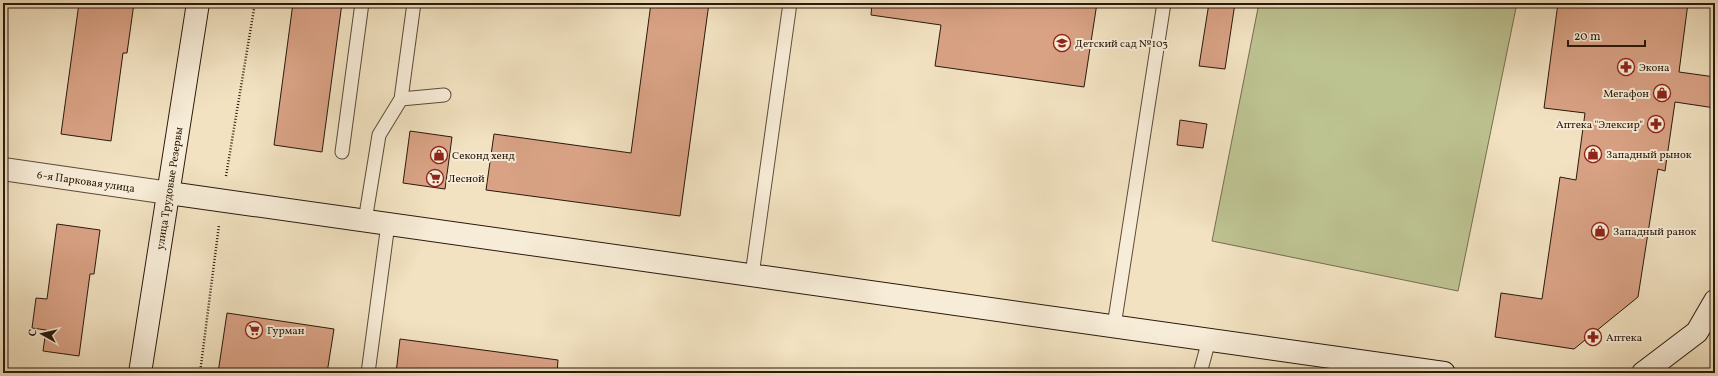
<svg xmlns="http://www.w3.org/2000/svg" width="1718" height="376" font-family="Vollkorn,serif">
<style>
.green{fill:#bdc291;stroke:#746e4e}
.building{fill:#d9a285;stroke:#2a190b}
.lines{fill:none;stroke-linecap:round;stroke-linejoin:round}
.service-casing{stroke:#5c4b38;stroke-width:15}
.minor-casing{stroke:#5c4b38;stroke-width:24}
.secondary-casing{stroke:#2a190b;stroke-width:24}
.path{stroke:#2a190b;stroke-width:2.5;stroke-dasharray:1 2;stroke-linecap:butt}
.service{stroke:#f7ecd7;stroke-width:13}
.minor{stroke:#f7ecd7;stroke-width:22}
.secondary{stroke:#f7ecd7;stroke-width:22}
.labels{text-anchor:middle;stroke-width:4;stroke-linejoin:round;paint-order:stroke}
.poi-label{font-size:11px;fill:#2a190b;stroke:#f7ecd7;text-anchor:start}
.street-label{font-size:11px;fill:#2a190b;stroke:#f7ecd7}
</style>
<rect width="100%" height="100%" fill="#f2e2c1"/>
<filter id="stains"><feTurbulence type="fractalNoise" baseFrequency=".005" numOctaves="4"/><feColorMatrix values="0 0 0 0 .2 0 0 0 0 .09 0 0 0 0 .02 0 0 0 .5 -.17"/></filter>
<radialGradient id="worn" r=".72"><stop offset=".6" stop-color="#630" stop-opacity="0"/><stop offset="1" stop-color="#630" stop-opacity=".3"/></radialGradient>
<!-- green -->
<path class="green" d="M1259 3H1517L1458 291 1212 241Z"/>
<!-- building -->
<path class="building" d="M79 3H134L127 53H123L111 141 61 134Z
M293 3H342L322 152 274 145Z
M651 3H709L680 216 486 190 494 134 631 153Z
M872 3H1097L1084 87 935 66 941 25 871 15Z
M1209 3H1235L1225 69 1199 66Z
M1558 3H1688L1679 72 1715 77V108L1675 102 1665 171 1658 169 1638 297 1574 349 1495 337 1501 293 1542 299 1560 177 1576 180 1585 113 1544 108Z
M1180 120 1207 124 1203 148 1177 145Z
M410 131 452 137 445 189 403 183Z
M57 224 100 230 94 274H90L79 356 43 351 46 330 32 328 36 298 47 299Z
M227 313 334 329 327 373H218Z
M400 339 558 360 557 373H396Z"/>
<g class="lines">
<!-- service casing -->
<g class="service-casing">
<path id="service" d="M401 99 414 3
M342 152 362 3
M365 221 379 135 401 99 444 95
M752 275 790 3
M1114 326 1164 3
M368 373 388 224
M1200 373 1209 340"/>
</g>
<!-- minor casing -->
<g class="minor-casing">
<g id="minor">
<path id="s1" d="M3 169 169 193"/>
</g>
</g>
<!-- secondary casing -->
<g class="secondary-casing">
<g id="secondary">
<path d="M169 193 1444 373"/>
<path id="s2" d="M140 373 198 3"/>
<path d="M1643 373 1697 332 1715 301"/>
</g>
</g>
<!-- path -->
<path class="path" d="M226 176 255 3
M200 373 219 225"/>
<!-- service -->
<use href="#service" class="service"/>
<!-- minor -->
<use href="#minor" class="minor"/>
<!-- secondary -->
<use href="#secondary" class="secondary"/>
</g>
<!-- icons -->
<defs>
<g id="school-ring" transform="scale(0.9)"><circle r="9.5" fill="#f7ecd7" stroke="#8f2418" stroke-width="1.5"/><path d="M0-5L7-2L0 1L-7-2ZM-4 1L0 2.5L4 1V4Q0 6-4 4Z" fill="#8f2418"/></g>
<g id="pharmacy-ring" transform="scale(0.9)"><circle r="9.5" fill="#f7ecd7" stroke="#8f2418" stroke-width="1.5"/><path d="M-2-6h4v4h4v4h-4v4h-4v-4h-4v-4h4Z" fill="#8f2418"/></g>
<g id="shop-ring" transform="scale(0.9)"><circle r="9.5" fill="#f7ecd7" stroke="#8f2418" stroke-width="1.5"/><path d="M-5-2.5h2.3a2.7 3.5 0 0 1 5.4 0H5L5.5 6h-11ZM-1.5-2.5h3a1.5 2.3 0 0 0-3 0Z" fill="#8f2418"/></g>
<g id="supermarket-ring" transform="scale(0.9)"><circle r="9.5" fill="#f7ecd7" stroke="#8f2418" stroke-width="1.5"/><path d="M-6-5.5h2.5l.6 2H6L4.5 2H-2.5L-4.4-4H-6ZM-1.5 3.2a1.3 1.3 0 1 0 .1 0ZM3 3.2a1.3 1.3 0 1 0 .1 0Z" fill="#8f2418"/></g>
</defs>
<g fill-rule="evenodd">
<use href="#school-ring" x="1062" y="43"/>
<use href="#pharmacy-ring" x="1626" y="67"/>
<use href="#shop-ring" x="1662" y="93"/>
<use href="#pharmacy-ring" x="1656" y="124"/>
<use href="#shop-ring" x="1593" y="154"/>
<use href="#shop-ring" x="439" y="155"/>
<use href="#supermarket-ring" x="435" y="178"/>
<use href="#shop-ring" x="1600" y="231"/>
<use href="#supermarket-ring" x="254" y="330"/>
<use href="#pharmacy-ring" x="1593" y="337"/>
</g>
<g class="labels">
<!-- poi labels -->
<g class="poi-label">
<text x="1075" y="47">Детский сад №103</text>
<text x="1639" y="71">Экона</text>
<text x="1649" y="97" text-anchor="end">Мегафон</text>
<text x="1643" y="128" text-anchor="end">Аптека "Элексир"</text>
<text x="1606" y="158">Западный рынок</text>
<text x="452" y="159">Секонд хенд</text>
<text x="448" y="182">Лесной</text>
<text x="1613" y="235">Западный ранок</text>
<text x="267" y="334">Гурман</text>
<text x="1606" y="341">Аптека</text>
</g>
<!-- street labels -->
<g class="street-label">
<text dy="4" stroke="none"><textPath href="#s1" startOffset="84">6-я Парковая улица</textPath></text>
<text dy="4" stroke="none"><textPath href="#s2" startOffset="187">улица Трудовые Резервы</textPath></text>
</g>
</g>
<!-- margin -->
<rect width="1718" height="376" fill="none" stroke="#f2e2c1" stroke-width="16"/>
<rect x="4" y="4" width="1710" height="368" fill="none" stroke="#2a190b" stroke-width="2"/>
<rect x="8" y="8" width="1702" height="360" fill="none" stroke="#2a190b"/>
<!-- north arrow -->
<g transform="translate(42 334) rotate(278)" stroke="#f7ecd7" stroke-width="3" paint-order="stroke">
<path d="M0-3L7 15L0 10L-7 15Z" fill="#2a190b"/>
<text y="-6" font-size="11" font-weight="bold" text-anchor="middle" fill="#2a190b">С</text>
</g>
<!-- scale -->
<path d="M1568 40v6h77v-6" fill="none" stroke="#2a190b" stroke-width="2"/>
<text x="1574" y="40" font-size="12" fill="#2a190b" stroke="#f7ecd7" stroke-width="3" paint-order="stroke">20 m</text>
<rect width="100%" height="100%" filter="url(#stains)"/>
<rect width="100%" height="100%" fill="url(#worn)"/>
</svg>
